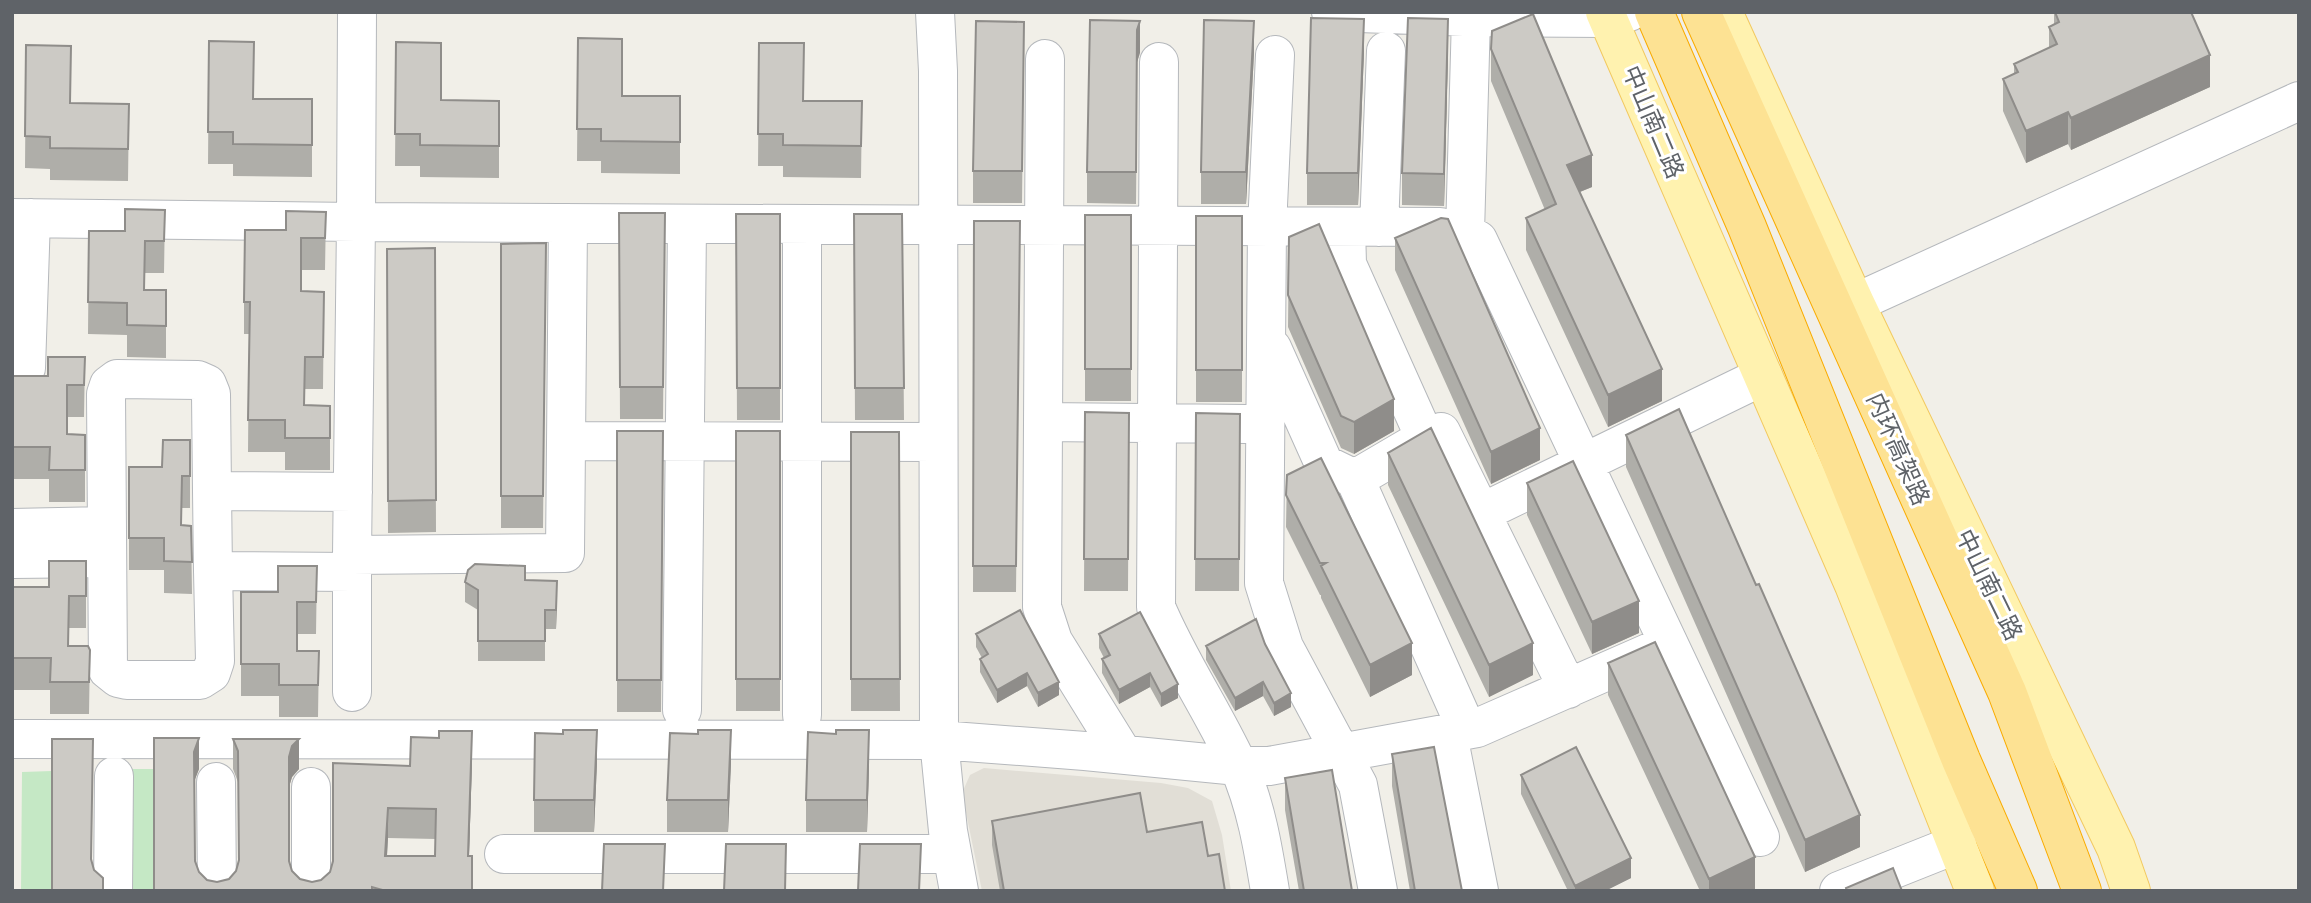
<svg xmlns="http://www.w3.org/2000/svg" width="2311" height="903" font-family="Roboto,'Noto Sans SC',sans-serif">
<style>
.education{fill:#e1ded6}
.green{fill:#c5e8c5}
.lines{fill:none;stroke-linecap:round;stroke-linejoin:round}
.minor-casing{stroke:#b5b8bc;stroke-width:40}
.major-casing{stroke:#f2c960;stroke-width:40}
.highway-casing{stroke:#f9ab00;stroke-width:40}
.minor{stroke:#fff;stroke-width:38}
.major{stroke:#fff2af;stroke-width:38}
.highway{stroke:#fde293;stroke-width:38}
.wall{fill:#afaea9;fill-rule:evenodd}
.shaded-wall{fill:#8f8d8a}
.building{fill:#cccac5;stroke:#8f8d8a;stroke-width:2;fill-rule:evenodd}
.labels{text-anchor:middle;stroke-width:6;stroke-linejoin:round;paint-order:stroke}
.street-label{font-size:24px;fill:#5f6368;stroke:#fff}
</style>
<rect width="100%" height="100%" fill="#f1efe8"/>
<!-- education -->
<path class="education" d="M984 768 1161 783 1188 788 1212 801 1222 835 1231 891H982L962 793 970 775Z"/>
<!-- green -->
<path class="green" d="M128 769H154V891H127Z
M52 771V891H21L22 772Z"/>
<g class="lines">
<!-- minor casing -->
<g class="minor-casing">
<path id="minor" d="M357 12 356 222 1440 227 1465 233 1478 240 1760 837
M935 12 938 71 939 740 948 831 959 891
M1331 12 1471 17 1608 18 1629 12
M1275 55 1267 227 1264 583 1284 647 1358 785 1378 891
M1045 59 1042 607 1053 641 1123 754
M1159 62 1156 607C1179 662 1213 711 1238 765 1256 805 1263 848 1270 891
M12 218 356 222 352 555 565 553 568 223
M802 225V715
M1346 227 1347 264 1425 438 1441 432 1568 689
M1379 227 1386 51
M1465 233 1471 17
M1855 303 2299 101
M1272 348 1324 464 1355 479
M26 368 31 218
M1043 422 1247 424
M1425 438 1355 479 1467 730
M566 441 938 442
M212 491 211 394 207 384 198 380 117 379 109 385 106 394 108 670 118 678 127 680H200L211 673 215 661 213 571
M1481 513 1763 376
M12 528 106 526
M12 559 107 558
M352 572 213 571 212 491 353 492
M352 692V555
M682 710 687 225
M1448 735 1479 891
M12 739 939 740 1085 751 1238 766H1269L1477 728 1655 650
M216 782 217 891
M311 787V891
M504 854H952
M113 891 114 776
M1839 891 1957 844"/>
</g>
<!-- major casing -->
<g class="major-casing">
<path id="major" d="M1605 12 1854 585 1975 891
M1723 12 1855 303 2116 848 2131 891"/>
</g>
<!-- highway casing -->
<g class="highway-casing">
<path id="highway" d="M1654 12 1747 227 1961 760 2018 891
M1701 12 2007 692 2082 891"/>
</g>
<!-- minor -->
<use href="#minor" class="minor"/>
<!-- major -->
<use href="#major" class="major"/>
<!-- highway -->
<use href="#highway" class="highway"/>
</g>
<!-- wall -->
<path class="wall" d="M2054 12H2191L2210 87 2071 150 2068 144 2026 163 2003 111V79L2014 74V64L2049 48V27L2054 24Z
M1024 22 1022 203H973V171Z
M578 38 622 96H680V174L601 173V161H577Z
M209 41 254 99H312V177L233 176V164H208Z
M396 42 441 100 499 101V178L420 177V166H395Z
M759 43 804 101H862L861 178 783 177V166H758Z
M26 45 71 103 129 104 128 181 50 180V169L25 168Z
M1491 49 1592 187 1580 192 1662 401 1608 427 1526 250V218L1545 210 1491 81Z
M1364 51 1358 205H1307V173Z
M1448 51 1444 206 1402 205V173Z
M1140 53 1137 62 1136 204 1087 203V172Z
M1254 53 1246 204H1201V172Z
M165 210 164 273H145V290H166V358L127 357V335L88 334 89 231H125Z
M326 212 325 270H301V291L324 292 323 389H305V405L330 406V470H285V452H248L249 334H244V302L286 230Z
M619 213H665L663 419H620Z
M736 214H780V420H737Z
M854 214H902L904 420H855Z
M1085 215H1131V401H1085Z
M1196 216H1242V402H1196Z
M974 221H1020L1016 592H973Z
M1289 237 1394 431 1354 454 1341 448 1288 327Z
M1395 238 1540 460 1491 484 1395 270Z
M546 243 543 528H501V244Z
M435 248 436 532 388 533 387 249Z
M85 357 84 417H67V434L85 435V502H49V479H12V376H48Z
M1085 412 1129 413 1128 591H1084Z
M1196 413 1240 414 1239 591H1195Z
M617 431H663L661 712H617Z
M736 431H780V711H736Z
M851 432H899L900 711H851Z
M1626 435 1860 847 1805 872 1626 467Z
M190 440V508H182V525L191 526 192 594 164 593V570H129V467H162Z
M1388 453 1533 675 1489 697 1388 485Z
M1287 475 1412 675 1370 697 1321 598V595H1320L1286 527Z
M1527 483 1639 633 1592 654 1527 515Z
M86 561V628H69V646L90 650 89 714H50V690H12L13 587H49Z
M317 566 316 634H297V651H319L318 717H279V696H241V592H278Z
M525 580 557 601 556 629H545V661H478V610L465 602V582Z
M1140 612 1178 698 1161 707 1150 687 1119 704 1102 673V659L1104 658 1099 648V634Z
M976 634 1059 695 1038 707 1027 686 997 703 980 672V659L982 658 976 647Z
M1265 644 1291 707 1274 716 1263 696 1235 711 1206 660V646Z
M1608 663 1755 889 1751 891H1700L1608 695Z
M154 738 199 769 194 781 195 861 199 872 207 880 217 882 229 879 236 871 239 862 238 782 233 769V739L299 769 292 777 289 787V861L292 871 300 879 312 882 321 880 330 872 410 766 472 761 469 856 472 891H154ZM388 838 436 839 435 856H387Z
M1392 754 1462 891H1410L1392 786Z
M597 762 594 832H534V800Z
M731 762 728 832H667V800Z
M869 762 867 832H806V800Z
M1521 775 1631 878 1605 891H1568L1521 794Z
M1285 778 1352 891H1299L1285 810Z
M992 821 1147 832 1208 856 1225 891H1000L992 845Z"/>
<!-- shaded-wall -->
<path class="shaded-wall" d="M1364 19V51L1358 205V173Z
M1448 19V51L1444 206V174Z
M1140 21V53L1137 62 1136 204 1137 30Z
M1254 21V53L1246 204V172Z
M2210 55V87L2071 150V118Z
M2068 112V144L2026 163V131Z
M1592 155V187L1567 197V165Z
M1662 369V401L1608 427V395Z
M1394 399V431L1354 454V422Z
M1540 428V460L1491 484V452Z
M557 581V601L556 629V610Z
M1639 601V633L1592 654V622Z
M1412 643V675L1370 697V665Z
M1533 643V675L1489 697V665Z
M1027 673V686L997 703V690Z
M1150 673V687L1119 704V690Z
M1059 682V695L1038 707V693Z
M1263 682V696L1235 711V698Z
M1178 684V698L1161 707V694Z
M1291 693V707L1274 716V703Z
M597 730V762L594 832V800Z
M731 730V762L728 832V800Z
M869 730V762L867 832V800Z
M472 731V761L468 886V856Z
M199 738V769L194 782V752Z
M299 739V769L292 777 289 787V757L292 746Z
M388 808V838L385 886V856Z
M1860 815V847L1805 872V840Z
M1755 857V889L1751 891H1709V879Z
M1631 858V878L1605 891H1575V886Z"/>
<!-- building -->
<path class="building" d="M2055 12H2191L2210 55 2071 118 2068 112 2026 131 2003 79 2018 72 2014 64 2057 44 2049 27 2059 22Z
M1533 14 1592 155 1567 165 1662 369 1608 395 1526 218 1556 204 1491 49 1492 31Z
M1311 18 1364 19 1358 173H1307Z
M1408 18 1448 19 1444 174 1402 173Z
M1090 20 1140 21 1137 30 1136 172H1087Z
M1204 20 1254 21 1246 172H1201Z
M976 21 1024 22 1022 171H973Z
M578 38 622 39V96H680V142L601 141V129H577Z
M209 41 254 42 253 99H312V145L233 144V132H208Z
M396 42 441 43V100L499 101V146L420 145V134H395Z
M759 43H804L803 101H862L861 146 783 145V134H758Z
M26 45 71 46 70 103 129 104 128 149 50 148V137L25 136Z
M125 209 165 210 164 241H145L144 290H166V326L127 325V303L88 302 89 231H125Z
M286 211 326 212 325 238H301V291L324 292 323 357H305L304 405 330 406V438H285V420H248L250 302H244L245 230H286Z
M619 213H665L663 387H620Z
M736 214H780V388H737Z
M854 214H902L904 388H855Z
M1085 215H1131V369H1085Z
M1196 216H1242V370H1196Z
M1441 218 1448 219 1540 428 1491 452 1395 238Z
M974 221H1020L1016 566H973Z
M1319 224 1394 399 1354 422 1341 416 1288 295 1289 237Z
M546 243 543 496H501V244Z
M435 248 436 500 388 501 387 249Z
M48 357H85L84 385H67V434L85 435V470H49L50 447H12V376H48Z
M1679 409 1756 585 1759 584 1860 815 1805 840 1626 435Z
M1085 412 1129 413 1128 559H1084Z
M1196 413 1240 414 1239 559H1195Z
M1431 428 1533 643 1489 665 1388 453Z
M617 431H663L661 680H617Z
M736 431H780V679H736Z
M851 432H899L900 679H851Z
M163 440H190V476H182L181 525 191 526 192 562 164 561V538H129V467H162Z
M1321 458 1412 643 1370 665 1321 566 1326 563H1320L1286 495 1287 475Z
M1573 461 1639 601 1592 622 1527 483Z
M49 561H86V596H69L68 646H88L90 650 89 682H50L51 658H12L13 587H49Z
M475 564 525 566V580L557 581 556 610H545V641H478V590L465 582 468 570Z
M278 566H317L316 602H297V651H319L318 685H279V664H241V592H278Z
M1020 610 1059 682 1038 693 1027 673 997 690 980 659 988 654 976 634Z
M1140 612 1178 684 1161 694 1150 673 1119 690 1102 659 1110 655 1099 634Z
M1256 619 1265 644 1291 693 1274 703 1263 682 1235 698 1206 646Z
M1655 642 1755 857 1709 879 1608 663Z
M563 730H597L594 800H534L535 733 563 734Z
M698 730H731L728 800H667L670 733 698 734Z
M836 730H869L867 800H806L808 732 836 734Z
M439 731H472L468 856H472V891H386L372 887V891H154V738H199L194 752 195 861 199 872 207 880 217 882 229 879 236 871 239 860 238 751 233 739H299L292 746 289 757V861L292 871 300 879 312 882 321 880 330 872 333 861V763L410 766 411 737 439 738ZM388 808 436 809 435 856H385Z
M52 739H93L91 859 94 870 103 878V891H52Z
M1434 747 1462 891H1415L1392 754Z
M1576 747 1631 858 1575 886 1521 775Z
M1332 770 1352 891H1304L1285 778Z
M1140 793 1147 832 1202 822 1208 856 1219 854 1225 891H1004L992 821Z
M604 844H665L663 891H602Z
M726 844H786L785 891H724Z
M860 844H921L919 891H858Z
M1893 868 1902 891H1847L1846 888Z"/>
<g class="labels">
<!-- street labels -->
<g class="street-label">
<text transform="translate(1653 122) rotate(67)" y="8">中山南二路</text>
<text transform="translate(1898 449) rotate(66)" y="8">内环高架路</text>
<text transform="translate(1989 585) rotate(64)" y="8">中山南二路</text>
</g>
</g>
<!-- border -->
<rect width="2311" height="903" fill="none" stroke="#5f6368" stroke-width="28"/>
</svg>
